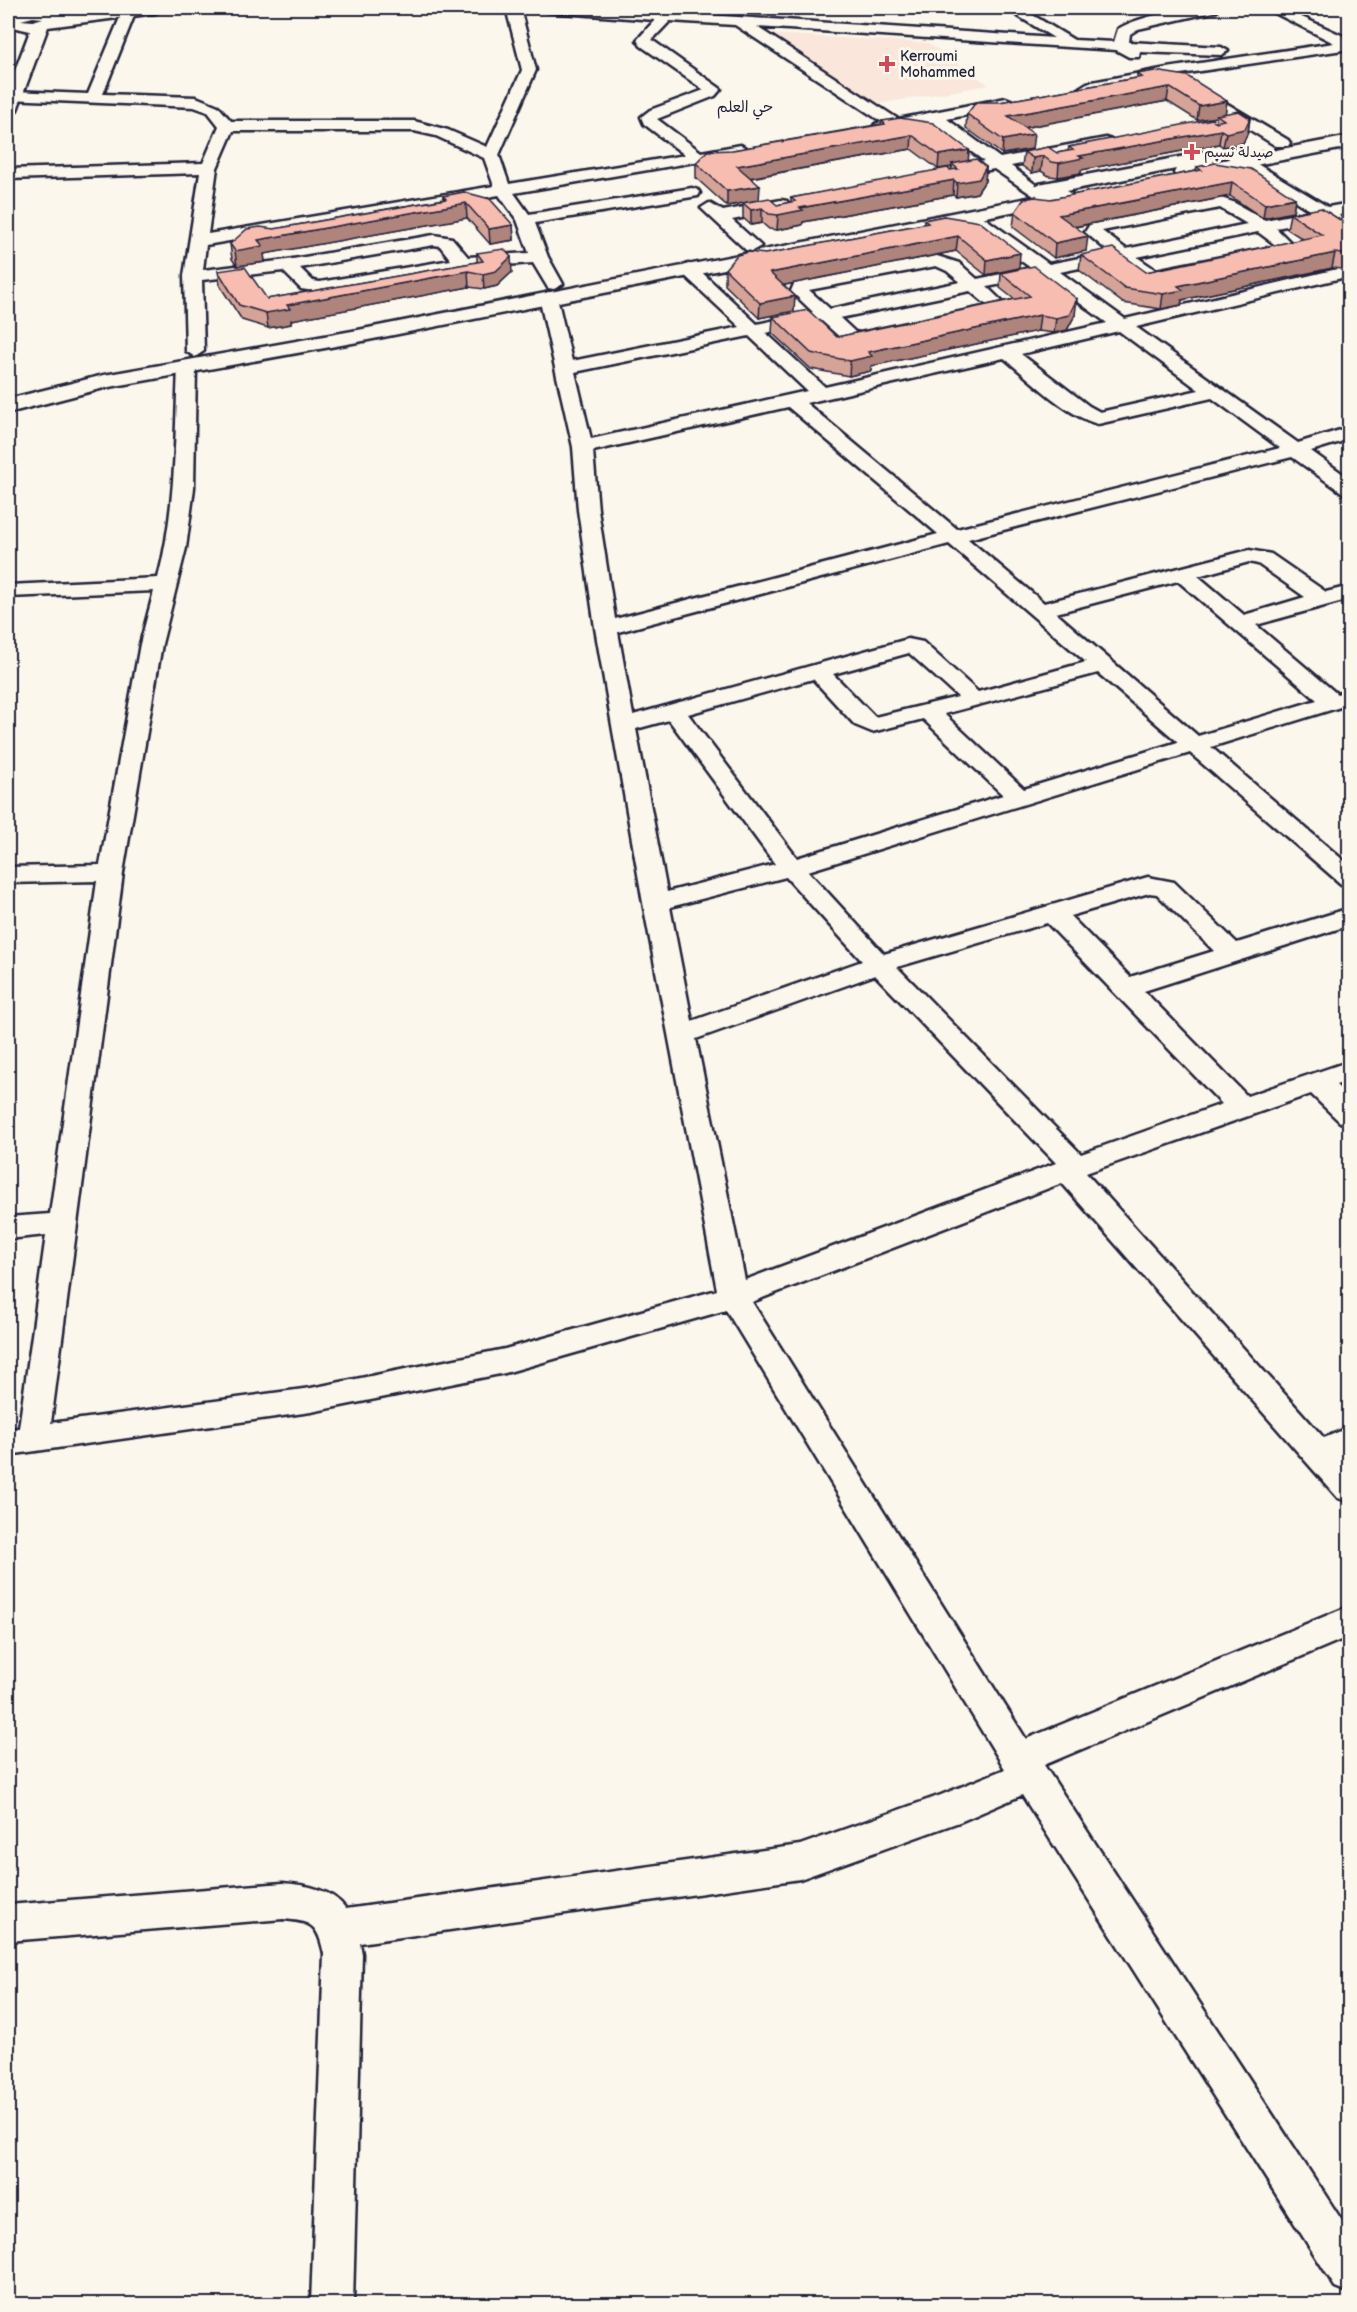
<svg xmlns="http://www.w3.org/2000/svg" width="1357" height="2312" font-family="'Balsamiq Sans','Playpen Sans Arabic',sans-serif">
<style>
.built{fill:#fae6da}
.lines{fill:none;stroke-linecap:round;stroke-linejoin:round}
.street-casing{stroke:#22223b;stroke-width:5}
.secondary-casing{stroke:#22223b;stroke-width:5}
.street{fill:#fbf7ec;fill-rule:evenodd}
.secondary{fill:#fbf7ec;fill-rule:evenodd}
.wall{fill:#d5a398;stroke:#22223b;stroke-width:1.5;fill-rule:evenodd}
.shaded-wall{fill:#ae847c;stroke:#22223b;stroke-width:1.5}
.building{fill:#f8bdb1;stroke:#22223b;stroke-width:1.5}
.poi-dot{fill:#d1495b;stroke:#fbf7ec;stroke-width:2}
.labels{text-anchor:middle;stroke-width:6;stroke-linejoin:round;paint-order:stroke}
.far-poi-label{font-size:14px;fill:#22223b;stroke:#fbf7ec;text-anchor:start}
.far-neighbourhood-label{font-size:15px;fill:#22223b;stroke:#fbf7ec}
</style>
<rect width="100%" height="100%" fill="#fbf7ec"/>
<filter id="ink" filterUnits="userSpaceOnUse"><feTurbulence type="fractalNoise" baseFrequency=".0167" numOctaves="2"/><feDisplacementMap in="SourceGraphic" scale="12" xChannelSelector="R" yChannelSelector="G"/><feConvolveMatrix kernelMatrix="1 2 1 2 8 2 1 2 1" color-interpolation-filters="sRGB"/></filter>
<g filter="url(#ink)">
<!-- built -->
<path class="built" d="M770 34 928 43 989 85 877 104Z"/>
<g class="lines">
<!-- street casing -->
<g class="street-casing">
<path id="street" d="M124 8H134L136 11 103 94 196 97 218 106 231 121H414L448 130 487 147 522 70 506 8H520L536 70 499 155 509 184 685 155 644 124 641 117 650 110 704 90 641 46 637 40 655 20 549 12 542 8H604L1054 38 1005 8H1021L1074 40 1114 42 1118 29C1143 14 1189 8 1219 8L1217 11 1138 29 1130 34 1129 42 1221 47 1228 51 1221 55 1140 52 1139 57H1129L1116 50 757 27 898 119 1006 98 1011 100 1014 103 1011 106 947 119 1000 158 1106 138 1112 140 1114 143 1112 146 1011 166 1040 188 1042 191 1034 196 994 169 948 178 942 176 940 173 942 170 984 161 931 122 881 132 875 130 873 127 875 124 882 122 735 25 670 21 652 40 721 89 715 96 657 119 701 152 741 145 749 150 747 153 514 193 529 214 692 188 698 190 700 193 698 196 535 223 548 257 563 284 554 289 548 288 533 263 463 268 320 292 301 289 283 271 202 280 204 351 195 357 186 351 184 276 200 173 8 179V169L203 163 219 126 208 112 194 107 8 99V93L12 91 88 94ZM233 131H414L436 136 484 158 494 186 208 234 217 168ZM499 195 517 220 529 253 468 257 452 238 434 235 287 260 203 270 206 245ZM434 245 440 246 451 260 320 282 313 281 300 268Z
M1265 8H1282L1350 39V49L1167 76 1087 93 1079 88 1087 83 1167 68 1334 43Z
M1194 84 1288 140 1290 143 1288 146H1276L1189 92 1186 89Z
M1231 148 1328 207 1350 203V213L1339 215 1341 218 1339 222 1333 223 1323 219 1276 228 1297 249 1288 254 1155 281 1141 277 1119 260 1060 272 1125 319 1350 266V276L1136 327 1298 443 1350 427V439L1311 451 1350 479V495L1343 493 1292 457 968 539 1044 603 1249 550 1271 554 1326 592 1350 586V599L1256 625 1337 694 1350 690V704L1211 747 1350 866V887L1341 884 1190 753 808 871 884 954 1148 877 1174 882 1237 943 1350 908V925L1144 991 1247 1096 1350 1061V1080L1336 1085 1350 1098V1125L1340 1122 1311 1094 1086 1173 1324 1438 1350 1427V1455L1342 1458 1350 1466V1502L1338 1498 1062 1183 752 1302 1026 1739 1350 1606V1636L1044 1765 1350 2233V2293L1335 2287 1022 1795 962 1821 800 1879 360 1943 362 1954 353 2304H311L324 1954C318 1925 312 1921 283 1919L8 1941V1905L283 1883C306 1885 332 1889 346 1909L800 1845 941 1795 1005 1769 726 1310 505 1373 311 1412 8 1455V1429L19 1428 46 1235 8 1239V1217L50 1214 97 881 8 883V867L100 865 140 644 154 591 8 597V585L158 578C176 509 175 438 178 367L180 363H194L196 367 194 488 186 548 162 644 123 873 51 1423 311 1388 505 1349 717 1290 643 903 595 628 578 510 573 447 539 297 548 292 557 297 572 361 740 327 682 273 679 269 688 264 694 265 757 324 813 312 791 291 794 284 808 278 937 256 959 263 977 279 1031 268 963 219 961 215 969 210 975 211 1049 264 1109 252 1085 232 1092 221 1098 220 1221 198 1233 202 1265 220 1311 211 1225 156 1223 153ZM1220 208 1247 224 1126 249 1102 231ZM1258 232 1277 246 1156 270 1137 257ZM936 266 947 271 960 282 830 309 809 290ZM1043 276 1107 323 825 387 766 333 822 321 843 340 860 343C883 339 999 322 1009 308L987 287ZM970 291 988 306 860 333 855 332 840 318ZM1119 331 1199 390 1100 412 1089 406 1021 354ZM749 336 807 391 591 439 575 372ZM1004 358C1030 379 1066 416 1098 424L1212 398 1280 448 957 529 806 403ZM788 407 938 534 615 619 598 510 593 451ZM949 544 1086 662 978 692 923 642 908 639 633 715 618 632ZM1249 562 1258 564 1305 597 1244 615 1198 576ZM1178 581 1317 700 1198 736 1056 613ZM909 653 958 697 875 717 833 674ZM1098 673 1178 742 1024 789 944 714ZM813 679 855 725 872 732 923 719 1003 795 797 858 688 714ZM669 720 775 864 667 892 636 729ZM786 877 862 961 692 1021 670 907ZM1149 893 1157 894 1214 951 1130 977 1070 916ZM1047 923 1222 1104 1081 1154 897 967ZM875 975 1056 1163 745 1280 696 1039Z
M781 200 787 201 789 205 787 209 732 220 761 246 752 251 746 250 701 208 709 203 723 211Z"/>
</g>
<!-- secondary casing -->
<g class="secondary-casing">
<path id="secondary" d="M31 8H49L59 14 118 8H164L156 13 48 27 17 110 8 115V89L30 31 8 26V13ZM33 17 43 18 33 21 21 20Z
M1350 136V147L1183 179 1176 177 1174 173 1176 169 1066 191 1075 196 1072 200 358 342 104 388 8 413V399L104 375 358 330 1038 196 1029 190 1039 184 1206 152 1213 154 1215 158 1213 162Z"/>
</g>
<!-- street -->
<use href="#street" class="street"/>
<!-- secondary -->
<use href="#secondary" class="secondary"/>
</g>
<!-- wall -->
<path class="wall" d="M1137 74 1227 101 1225 114 1250 118 1248 132 1243 143 1223 147 1219 144 1081 170V173L1058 177 1049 176 1041 171 1032 173 1022 166 1024 152 1057 153 1068 151 1069 147 1216 121V117L1197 120 1167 101 1024 127 1032 149 1002 154 966 128 967 114 1000 102 1137 78Z
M882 121 969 150 968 161 986 167 985 181 977 193 956 197 953 195 803 222 802 225 777 230 769 229 762 223 751 225 743 218V203L753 201 727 206 696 178V163L733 150 881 124ZM911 149 938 169 952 167 951 170 791 198V202L777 205 759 200 751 178Z
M1197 167 1295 198 1293 212 1263 218 1230 196 1075 227 1086 251 1054 258 1013 227 1015 212 1051 199 1196 171Z
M464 192 513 225 514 240 490 244 467 218 264 254 265 262 237 266 232 259 230 244 274 229 444 199 443 196Z
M1290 214 1350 226V270L1332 268 1182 300 1181 305 1161 309 1123 303 1079 270 1081 255 1146 272 1303 239 1287 229Z
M944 216 1019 268 986 275 956 251 784 285 794 311 759 318 725 285V269L765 254 924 224V220Z
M477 253 512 272 497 286 484 289 469 287 291 320V324L268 328 242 320 220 286 218 271 267 299 477 262Z
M1001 273 1075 315 1067 330 1054 333 1038 331 871 366V371L849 376 811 369 772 333 773 317 837 337 1014 299 1000 288Z"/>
<!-- shaded-wall -->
<path class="shaded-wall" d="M1169 87 1167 101 1007 131 1008 116Z
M1227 101 1225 115H1217L1216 117 1197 120 1199 106Z
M1250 118 1248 132 1243 143 1223 147 1226 133Z
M1221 130 1219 144 1081 170V173L1058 177 1059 163 1079 156Z
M1034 134 1032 149 1002 154 1003 140Z
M912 135 911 149 737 180V166Z
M969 150 968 164H952V167L938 169 939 155Z
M1043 156 1041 171 1032 173 1033 158Z
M986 167 985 181 977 193 956 197 957 183Z
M954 180 953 195 803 222 802 225 777 230 778 215 800 208Z
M1232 182 1230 196 1058 230 1059 215Z
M760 186 759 200 727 206V191Z
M1295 198 1293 212 1263 218 1265 204Z
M466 203 467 218 264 254 265 262 237 266 235 251 258 240Z
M762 208V223L751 225V210Z
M513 225 514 240 490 244 489 229Z
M958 236 956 251 770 288V273Z
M1088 236 1086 251 1054 258 1055 243Z
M1020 253 1019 268 986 275 987 260Z
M1335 253 1332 268 1182 300 1181 305 1161 309 1163 294 1178 286Z
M511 257 512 272 497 286 484 289 483 274Z
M468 271 469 287 291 320V324L268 328 266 313 287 305Z
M795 296 794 311 759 318 760 303Z
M1077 299 1075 315 1067 330 1054 333 1056 318Z
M1040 315 1038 331 871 366V371L849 376 850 361 868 352Z"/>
<!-- building -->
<path class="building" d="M1155 71 1187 76 1227 101 1199 106 1169 87 1008 116 1034 134 1003 140 967 114 976 102H1000L1142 77 1137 74Z
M1239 111 1250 118 1245 129 1226 133 1221 130 1079 156 1083 158 1059 163 1051 162 1043 156 1033 158 1024 152 1048 147 1057 153 1073 150 1069 147 1212 119 1216 122 1224 120 1217 115Z
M900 118 933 123 969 150 939 155 912 135 737 166 760 186 727 191 696 163 707 151 733 150 885 124 882 121Z
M976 159 986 167 979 179 957 183 954 180 800 208 803 210 778 215 769 214 762 208 751 210 743 203 769 198 777 205 795 201 791 198 947 168 950 170 958 169 952 164Z
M1215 163 1251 169 1295 198 1265 204 1232 182 1059 215 1088 236 1055 243 1015 212 1024 199 1035 197 1051 199 1201 170 1197 167Z
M464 192 490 199 513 225 489 229 466 203 258 240 263 246 235 251 230 244 247 229 260 227 274 229 446 199 443 196Z
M1321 208 1350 226V255L1335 253 1178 286 1183 290 1163 294 1125 288 1081 255 1113 248 1146 272 1322 235 1290 214Z
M944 216 980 222 1020 253 987 260 958 236 770 273 795 296 760 303 725 269 737 255 749 252 765 254 928 223 924 220Z
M504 249 511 257 496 271 483 274 468 271 287 305 290 309 266 313 239 305 218 271 245 267 267 299 483 261 477 253Z
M1034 266 1077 299 1069 315 1056 318 1040 315 868 352 872 356 850 361 811 353 773 317 808 310 837 337 1030 296 1001 273Z"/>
</g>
<!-- markers -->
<g class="poi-dot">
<path d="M884 55h6v6h6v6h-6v6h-6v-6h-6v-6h6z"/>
<path d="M1189 143h6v6h6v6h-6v6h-6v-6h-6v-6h6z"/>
</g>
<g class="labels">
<!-- far-poi labels -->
<g class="far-poi-label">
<text x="900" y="61">Kerroumi<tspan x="900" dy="16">Mohammed</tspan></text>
<text x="1204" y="157">صيدلة نسيم</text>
</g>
<!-- far-neighbourhood labels -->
<g class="far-neighbourhood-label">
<text x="745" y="112">حي العلم</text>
</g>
</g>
<!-- margin -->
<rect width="1357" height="2312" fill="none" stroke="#fbf7ec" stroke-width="30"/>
<rect x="15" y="15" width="1327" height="2282" fill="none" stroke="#22223b" stroke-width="2" filter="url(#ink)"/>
</svg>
